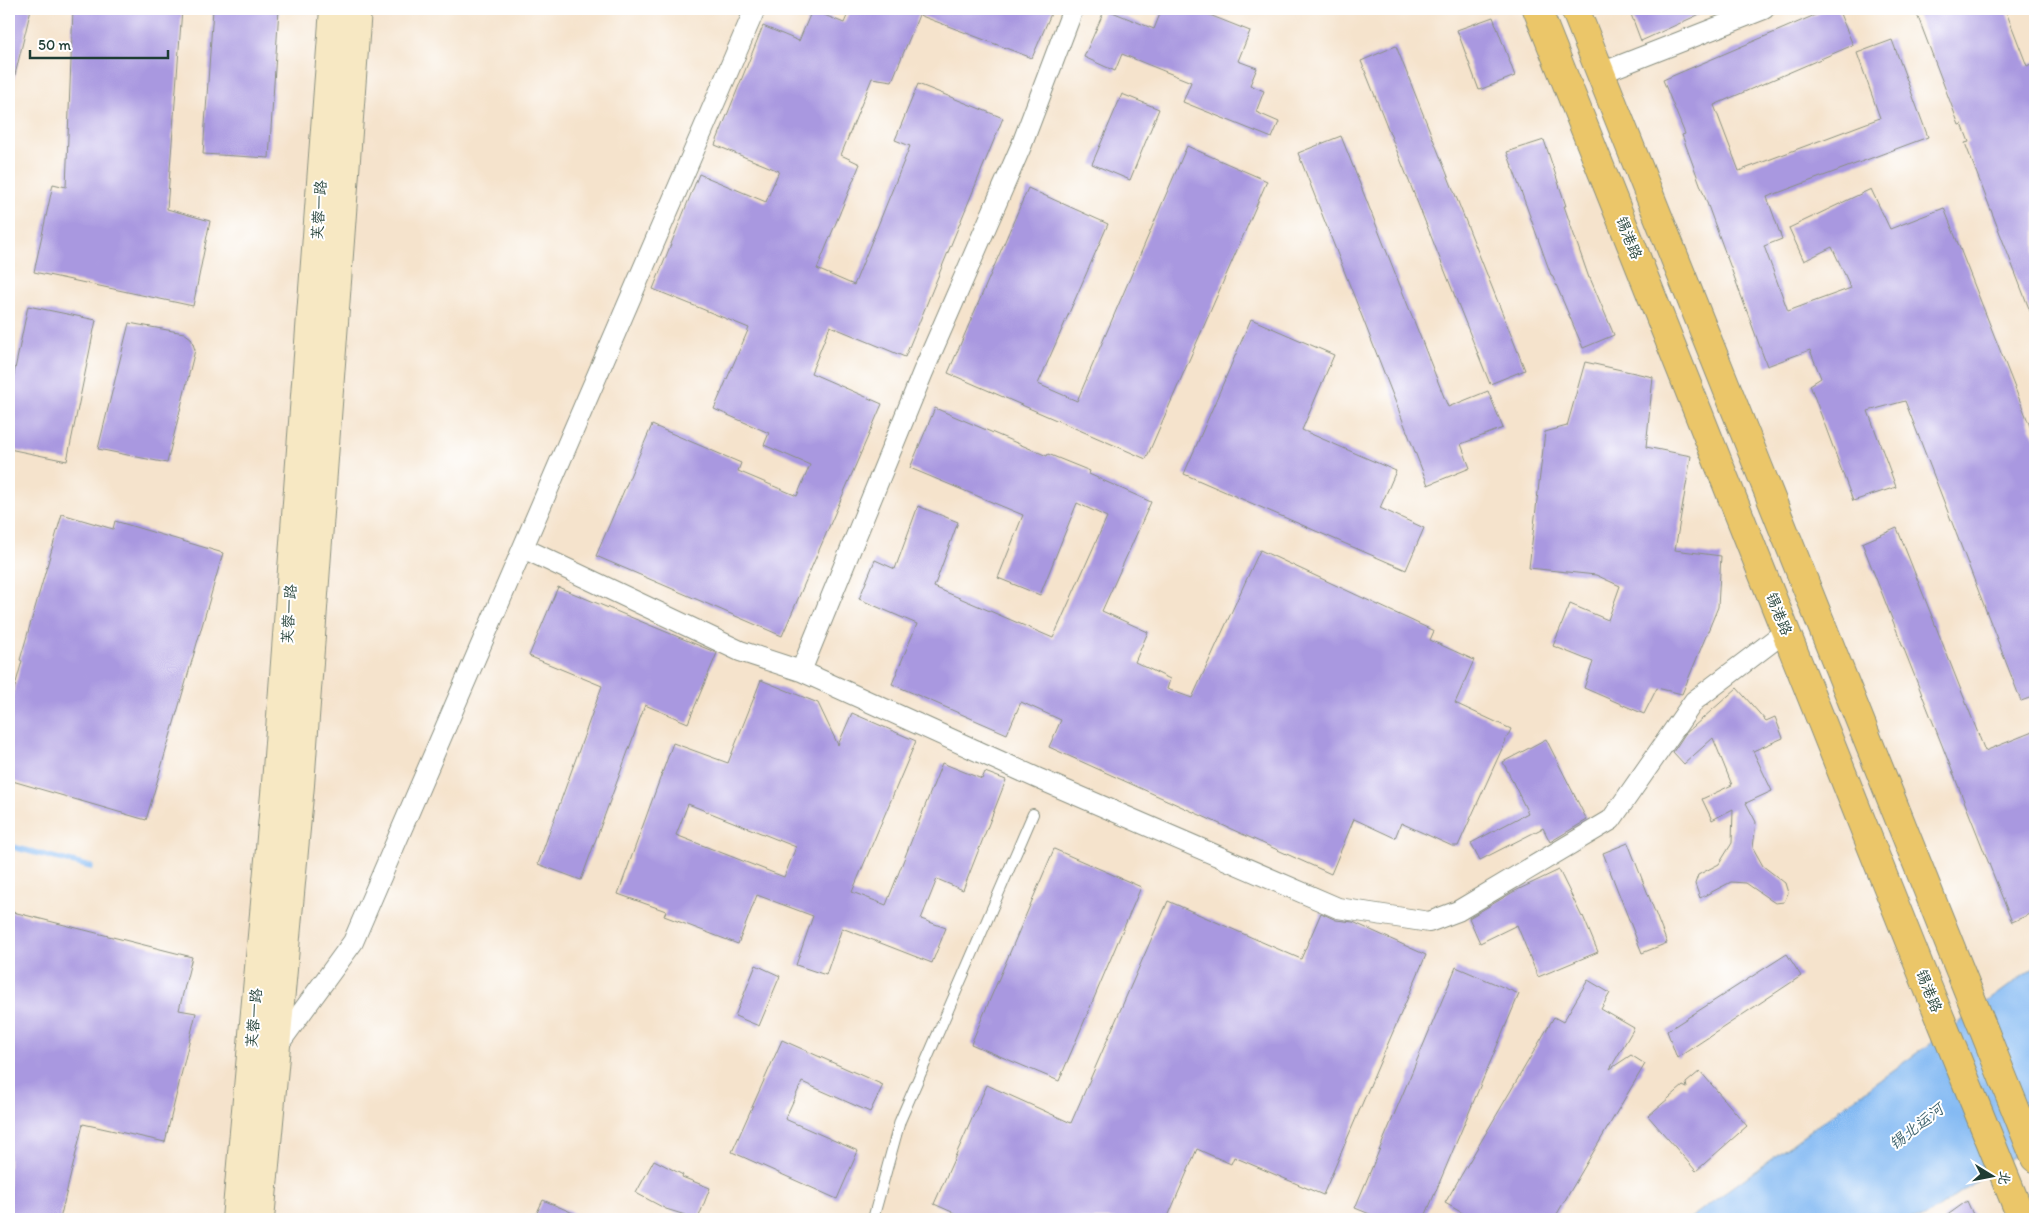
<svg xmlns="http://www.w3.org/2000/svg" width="2044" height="1228" font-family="Itim,'LXGW WenKai TC',sans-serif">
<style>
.water{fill:#84baf3;stroke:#527c94}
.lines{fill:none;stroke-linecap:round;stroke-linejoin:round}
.stream{stroke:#84baf3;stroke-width:5.5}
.building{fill:#a998e0;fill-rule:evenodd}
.lane-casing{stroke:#8a9080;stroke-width:12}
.street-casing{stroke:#8a9080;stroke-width:22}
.secondary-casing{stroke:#8a9080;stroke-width:30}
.primary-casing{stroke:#8a9080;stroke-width:30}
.lane{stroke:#fff;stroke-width:10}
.street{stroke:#fff;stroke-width:20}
.secondary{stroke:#f7e8c3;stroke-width:28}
.primary{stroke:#ebc669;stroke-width:28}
.labels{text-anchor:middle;stroke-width:4;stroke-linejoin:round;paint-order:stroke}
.street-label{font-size:15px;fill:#1f3d34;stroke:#fff}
.water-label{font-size:16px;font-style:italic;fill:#3d626d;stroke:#fff}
</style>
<rect width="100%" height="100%" fill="#fff"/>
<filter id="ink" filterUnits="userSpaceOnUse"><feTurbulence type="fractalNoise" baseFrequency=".02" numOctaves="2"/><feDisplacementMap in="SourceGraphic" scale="10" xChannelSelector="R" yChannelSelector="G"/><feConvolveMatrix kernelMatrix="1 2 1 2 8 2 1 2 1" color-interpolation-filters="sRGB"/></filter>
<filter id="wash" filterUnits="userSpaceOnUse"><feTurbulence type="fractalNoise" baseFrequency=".0096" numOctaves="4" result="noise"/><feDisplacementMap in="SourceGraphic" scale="20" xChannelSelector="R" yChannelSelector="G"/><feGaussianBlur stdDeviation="1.12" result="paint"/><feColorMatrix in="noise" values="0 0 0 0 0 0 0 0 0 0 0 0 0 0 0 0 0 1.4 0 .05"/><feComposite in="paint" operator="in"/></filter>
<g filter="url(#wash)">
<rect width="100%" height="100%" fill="#f5e3cc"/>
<!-- water -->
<path class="water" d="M2035 967V1141L1922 1219H1689Z"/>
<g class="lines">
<!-- stream -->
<path class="stream" d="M9 846 91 867"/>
</g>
<g id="blocks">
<!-- building -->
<path class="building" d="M9 9H31L14 79H9Z
M73 9H182L167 209 210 221 193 306 34 272 53 184 66 187Z
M213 9H279L269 158 203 154Z
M850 9H1053L1032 58 919 15 892 81 872 78 841 155 860 164 817 269 854 285 910 146 895 140 918 84 1003 118 905 357 830 326 811 373 882 404 782 636 596 556 652 425 741 463 738 471 797 496 810 465 764 445 769 433 714 409 749 328 653 289 699 174 766 202 779 171 715 145 763 26 799 41 812 10 844 23Z
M1105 9 1154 29 1162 9H1203L1202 12 1250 31 1238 61 1257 68 1250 85 1264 91 1256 112 1279 122 1272 138 1183 102 1191 82 1122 54 1115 71 1084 57Z
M1629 9H1711L1641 41Z
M1829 9H1838L1853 45 1714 105 1739 171 1880 118 1857 53 1892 40 1928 137 1767 197 1782 239 1764 246 1788 311 1851 288 1832 247 1804 261 1789 228 1871 189 1890 229 1944 208 2035 439V696L2021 701 1905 401 1868 411 1896 487 1853 501 1810 385 1821 378 1810 350 1767 366 1682 135 1685 134 1663 80Z
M1915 9H2005L2027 66 2035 62V324L1965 143 1969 142 1962 124 1959 125Z
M1493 17 1515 76 1479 90 1457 30Z
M1396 46 1525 370 1490 384 1361 61Z
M1122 94 1159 109 1130 180 1092 164Z
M1341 136 1448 407 1488 391 1503 428 1461 444 1470 468 1428 485 1298 153Z
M1544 140 1566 206H1564L1589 278H1590L1614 335 1583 348 1552 275H1551L1507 152Z
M1187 146 1267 181 1146 459 948 373 1028 188 1108 224 1038 384 1077 401Z
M28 306 96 320 67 461 9 449V398Z
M1251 319 1334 355 1302 430 1396 471 1380 508 1424 528 1406 570 1184 474Z
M129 323 184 333 191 338 195 350 167 463 98 449Z
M1585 362 1653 377 1646 447 1691 456 1675 550 1721 556 1718 607 1682 694 1657 688 1644 714 1584 688 1593 662 1553 646 1570 604 1608 620 1620 586 1596 575 1529 568 1545 432 1567 426Z
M935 408 1047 456 1048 454 1090 471 1089 474 1151 502 1102 611 1148 632 1135 662 1170 679 1167 689 1192 698 1260 550 1434 631 1430 640 1474 660 1455 703 1511 729 1458 846H1452L1401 823 1395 838 1354 819 1331 874 1049 747 1061 720 1021 702 1007 734 892 684 917 624 859 599 875 560 895 569 918 506 958 522 934 587 1053 638 1107 517 1077 503 1040 595 998 578 1023 515 910 468Z
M62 514 113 529 115 521 223 553 146 820 9 780V708L22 661 20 660Z
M1897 528 1985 751 2035 731V912L2012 922 1862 543Z
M558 587 717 653 688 723 645 705 581 880 538 864 602 686 529 656Z
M761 680 818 703 838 745 852 713 916 741 852 892 886 905 942 763 982 779 985 772 1006 780 963 890 937 879 921 919 946 928 932 963 842 928 826 975 796 965 813 916 757 895 738 944 664 916 666 911 618 894 673 743 728 763ZM688 804 796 847 784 877 676 835Z
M1737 688 1766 721 1775 717 1783 738 1753 751 1772 791 1746 803 1756 822 1753 848 1763 866 1785 883 1788 893 1784 902 1775 903 1746 883 1731 882 1700 898 1695 884 1698 875 1719 864 1732 843 1733 809 1712 820 1702 799 1732 785 1713 738 1684 764 1673 752 1685 734Z
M1546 739 1587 820 1550 842 1543 828 1480 860 1471 843 1528 813 1503 762Z
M1628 843 1667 943 1642 953 1603 853Z
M1054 849 1141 887 1059 1081 971 1044Z
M1559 870 1582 917 1583 916 1598 952 1538 977 1517 925 1480 943 1469 918 1513 892Z
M1168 901 1301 959 1321 913 1336 920 1353 922 1426 955 1323 1195 1234 1157 1231 1164 1197 1149 1167 1219H968L934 1204 987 1085 1071 1123Z
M9 911 192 957 179 1010 196 1013 165 1142 83 1124 60 1219H9Z
M1787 954 1801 976 1677 1058 1667 1031Z
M756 965 780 976 759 1026 735 1016Z
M1456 967 1519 994 1424 1219H1382L1355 1208Z
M1588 980 1610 993 1601 1009 1634 1028 1610 1069 1631 1055 1645 1064 1554 1219H1473L1445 1203 1554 1017 1563 1022Z
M782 1040 883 1085 870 1112 802 1082 785 1119 858 1151 837 1199 732 1152Z
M1700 1071 1747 1126 1696 1171 1648 1116 1683 1086 1687 1088 1686 1083Z
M654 1160 683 1175 682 1177 710 1188 698 1219 666 1209 636 1193Z
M543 1200 587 1219H534Z
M1967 1201 1975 1219H1942Z"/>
</g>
</g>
<g filter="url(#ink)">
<use href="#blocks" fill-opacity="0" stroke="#8a9080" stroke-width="1"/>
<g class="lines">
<!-- lane casing -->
<g class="lane-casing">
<path id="lane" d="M873 1219 900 1121 1033 814"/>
</g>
<!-- street casing -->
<g class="street-casing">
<path id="street" d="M1601 73 1764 9
M523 548 740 651 801 671 1037 778 1338 908 1429 922 1458 911 1611 820 1694 701 1786 631
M801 671 923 372 1022 144 1073 9
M275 1049 353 942 755 9"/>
</g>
<!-- secondary casing -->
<g class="secondary-casing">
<path id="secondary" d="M236 1219 276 783 334 9
M260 1219 300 785 357 9"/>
</g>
<!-- primary casing -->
<g class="primary-casing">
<path id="primary" d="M1537 9 1928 988 2022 1219
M1575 9 2035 1158"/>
</g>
<!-- lane -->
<use href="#lane" class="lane"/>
<!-- street -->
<use href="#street" class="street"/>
<!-- secondary -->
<use href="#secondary" class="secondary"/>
<!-- primary -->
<use href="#primary" class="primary"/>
</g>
</g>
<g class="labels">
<!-- street labels -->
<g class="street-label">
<text transform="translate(319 210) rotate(-86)" y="5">芙蓉一路</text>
<text transform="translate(1629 238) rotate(68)" y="5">锡港路</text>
<text transform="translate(289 614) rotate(-86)" y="5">芙蓉一路</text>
<text transform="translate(1779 614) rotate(68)" y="5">锡港路</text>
<text transform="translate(1929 991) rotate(68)" y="5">锡港路</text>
<text transform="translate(254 1018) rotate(-85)" y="5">芙蓉一路</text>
</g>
<!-- water labels -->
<g class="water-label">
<text transform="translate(1916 1126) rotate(-38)" y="6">锡北运河</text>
</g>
</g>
<!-- margin -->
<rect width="2044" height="1228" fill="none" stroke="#fff" stroke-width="30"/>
<!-- north arrow -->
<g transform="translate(1992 1176) rotate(100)" stroke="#ffffff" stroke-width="4" paint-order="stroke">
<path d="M0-4L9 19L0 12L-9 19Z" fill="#1f3d34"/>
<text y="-8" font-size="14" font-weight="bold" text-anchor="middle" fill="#1f3d34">北</text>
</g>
<!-- scale -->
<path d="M30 50v8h138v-8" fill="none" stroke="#1f3d34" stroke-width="2.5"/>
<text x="38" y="50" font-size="15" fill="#1f3d34" stroke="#ffffff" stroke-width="4" paint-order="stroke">50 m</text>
</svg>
